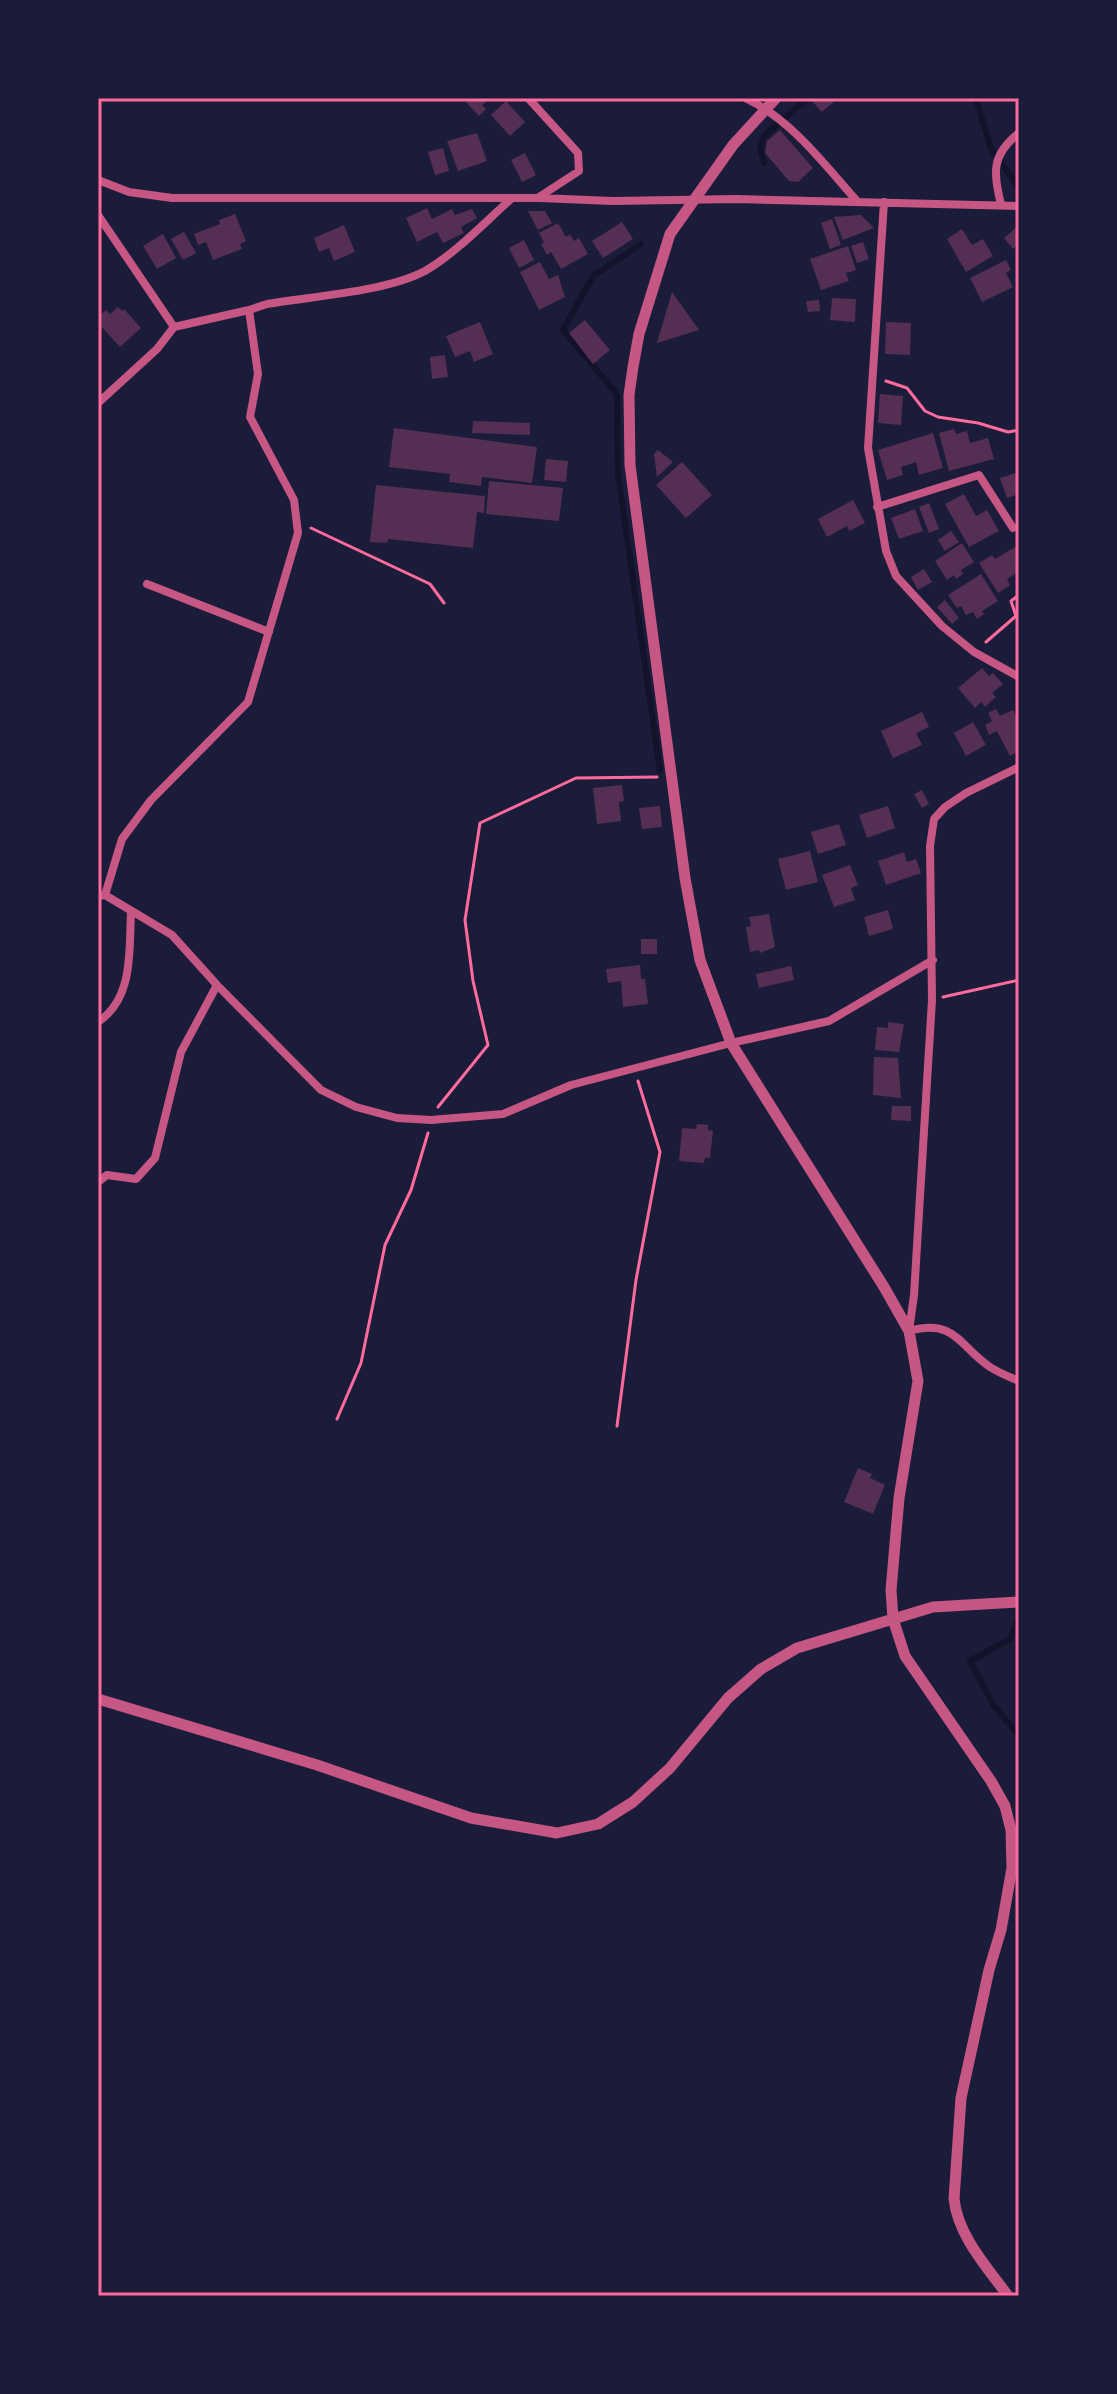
<svg xmlns="http://www.w3.org/2000/svg" width="1117" height="2394" font-family="Signika,sans-serif">
<style>
.lines{fill:none;stroke-linecap:round;stroke-linejoin:round}
.stream{stroke:#12122b;stroke-width:6}
.building{fill:#542f53}
.path{stroke:#ff6b9d;stroke-width:3}
.minor{stroke:#c65784;stroke-width:8}
.tertiary{stroke:#c65784;stroke-width:11}
.neatline{fill:none;stroke:#ff6b9d;stroke-width:3}
</style>
<rect width="100%" height="100%" fill="#1b1b3a"/>
<g class="lines">
<!-- stream -->
<path class="stream" d="M976 98 991 149 1019 188
M764 163 760 149 764 136 808 98
M641 244 593 276 563 330 617 394 618 474 660 771
M1018 1620 1010 1639 970 1661 993 1704 1019 1736"/>
</g>
<!-- building -->
<path class="building" d="M462 98H491L482 105 486 109 479 116Z
M813 98H838L822 112 811 100Z
M506 101 525 122 510 136 491 115Z
M780 130 813 168 798 182 789 181 765 153 767 141Z
M477 133 487 161 458 171 447 141Z
M443 148 449 171 435 175 428 152Z
M525 153 536 175 522 182 511 160Z
M427 208 432 219 452 209 455 215 472 209 477 218 461 227 464 233 443 243 437 232 417 242 406 218Z
M528 211H545L552 223 538 230Z
M235 214 246 241 240 244 242 249 213 260 206 242 198 245 194 234 220 224 219 220Z
M861 215 874 228 843 240 834 217Z
M832 219 841 245 830 249 821 223Z
M622 222 633 239 603 258 592 241Z
M558 223 566 237 570 234 574 241 579 238 588 254 561 269 551 252 547 255 541 244 544 242 539 233Z
M344 225 355 252 334 261 329 248 319 252 314 238Z
M1019 225V250L1016 246 1013 249 1004 238Z
M962 229 972 245 983 239 993 256 966 272 947 239Z
M184 232 196 253 183 260 171 239Z
M163 234 176 258 157 269 143 246Z
M524 240 534 260 519 268 509 248Z
M863 242 869 259 857 263 851 246Z
M848 246 856 270 846 273 849 281 821 290 810 259Z
M1006 260 1011 270 1006 273 1013 287 982 302 970 278Z
M540 262 549 279 558 275 565 297 539 310 520 272Z
M672 292 699 330 657 343Z
M832 298 856 299 855 322 830 320Z
M819 300 820 311 808 312 806 301Z
M118 307 122 311 124 309 141 328 120 347 98 323V317L106 310 110 314Z
M585 320 610 350 593 364 569 333Z
M480 322 493 354 474 362 470 351 455 357 446 336Z
M886 322 911 323 910 355 885 354Z
M445 355 448 377 432 379 430 357Z
M880 394 903 396 901 425 878 423Z
M473 421 530 423V435L472 433Z
M394 428 537 447 532 483 482 477 481 486 449 482 450 474 389 467Z
M954 429 956 434 967 431 970 443 988 438 994 459 949 471 939 433Z
M933 433 943 468 919 475 916 462 901 467 903 475 887 480 878 450Z
M658 450 673 462 657 477 654 454Z
M546 459 568 461 566 482 544 480Z
M682 462 712 495 686 518 656 485Z
M1019 472V494L1007 498 1000 478Z
M489 481 563 488 559 521 486 514Z
M376 485 485 496 484 513 477 512 473 548 388 539 387 543 370 542Z
M964 494 976 516 987 510 999 531 969 547 945 504Z
M853 500 865 523 849 531 847 526 827 537 818 519Z
M929 503 939 529 929 533 919 507Z
M915 509 923 531 899 539 891 518Z
M951 531 959 542 945 551 938 540Z
M962 543 974 562 961 570 963 574 956 579 954 575 947 580 935 561Z
M1017 546 1019 571 1007 579 1010 585 998 593 979 563 992 555 995 559Z
M924 569 932 582 918 590 911 577Z
M981 574 998 601 982 611 984 614 977 619 973 612 966 615 961 606 957 608 948 595Z
M945 600 959 618 952 624 937 607Z
M982 668 989 676 993 673 1003 684 992 693 996 697 985 707 981 702 975 708 958 688Z
M996 709 1000 716 1013 710 1019 720V751L1010 756 997 731 989 735 985 725 992 721 988 713Z
M922 712 929 727 916 733 922 745 893 758 881 731Z
M973 722 986 745 966 756 954 733Z
M622 785 624 801 619 802 621 821 597 824 593 788Z
M922 790 929 804 922 808 914 794Z
M660 806 662 827 642 829 639 808Z
M888 806 895 828 867 838 859 815Z
M839 824 846 845 818 854 811 832Z
M810 851 818 882 786 890 778 859Z
M904 852 907 862 916 859 921 873 886 885 878 861Z
M850 865 858 885 851 888 855 900 834 907 822 875Z
M888 910 893 929 869 936 864 917Z
M769 914 775 947 760 953 759 950 750 952 746 927 751 926 749 917Z
M641 939H657V954H641Z
M640 965 641 979H645L648 1004 623 1007 621 981 608 983 606 969Z
M791 966 794 980 759 988 756 974Z
M888 1022 904 1024 899 1052 875 1050 877 1027 888 1028Z
M874 1057 898 1058 901 1098 873 1095Z
M892 1106H911V1121L891 1120Z
M697 1124 708 1125V1130L713 1131 710 1158H705L704 1163 679 1161 682 1128 696 1129Z
M858 1468 872 1474 870 1478 885 1485 873 1514 844 1502Z"/>
<g class="lines">
<!-- path -->
<path class="path" d="M886 381 907 388 925 411 938 417 978 423 1008 432 1019 430
M311 528 430 584 444 603
M986 642 1016 616 1011 601 1019 595
M943 997 1019 980
M438 1107 488 1045 473 981 465 920 480 823 576 778 657 777
M337 1419 361 1363 385 1245 411 1190 428 1133
M617 1426 636 1280 660 1152 638 1081"/>
<!-- minor -->
<path class="minor" d="M528 98 578 153 579 171 539 197
M745 98C792 120 823 163 857 201
M98 180 129 192 172 198H539L613 201 736 199 1019 206
M884 202 868 448 886 551 896 576 942 626 974 652 1019 677
M1001 205C994 173 990 156 1019 133
M98 215 174 327
M98 403 157 349 174 327 249 310 267 304C313 296 385 292 425 271 456 253 484 223 511 199
M877 507 979 475 1013 528
M147 584 269 632
M1019 767 966 793 945 807 934 819 930 846 932 1000 914 1295 909 1331C955 1318 959 1346 990 1367 999 1373 1010 1377 1019 1381
M105 895 122 839 151 800 248 702 298 533 294 500 250 417 258 374 249 310
M98 896 105 895 172 935 217 985 321 1090 356 1107 397 1118 431 1120 503 1114 571 1085 731 1043 829 1021 933 960
M98 1022C134 998 129 950 131 912
M98 1182 107 1175 136 1179 155 1158 181 1052 217 985"/>
<!-- tertiary -->
<path class="tertiary" d="M776 98 733 145 670 234 639 334 633 367 629 395 630 465 685 878 700 960 731 1043 884 1287 909 1331 918 1381 899 1498 891 1590 893 1619 905 1656 991 1781 1005 1806 1011 1830 1012 1868 1001 1930 989 1970 961 2098 954 2199C958 2236 987 2267 1008 2296
M98 1699 317 1765 471 1818 557 1833 598 1824 633 1802 670 1768 728 1698 761 1669 797 1648 933 1607 1019 1602"/>
</g>
<!-- border -->
<rect width="1117" height="2394" fill="none" stroke="#1b1b3a" stroke-width="200"/>
<rect x="100" y="100" width="917" height="2194" class="neatline"/>
</svg>
